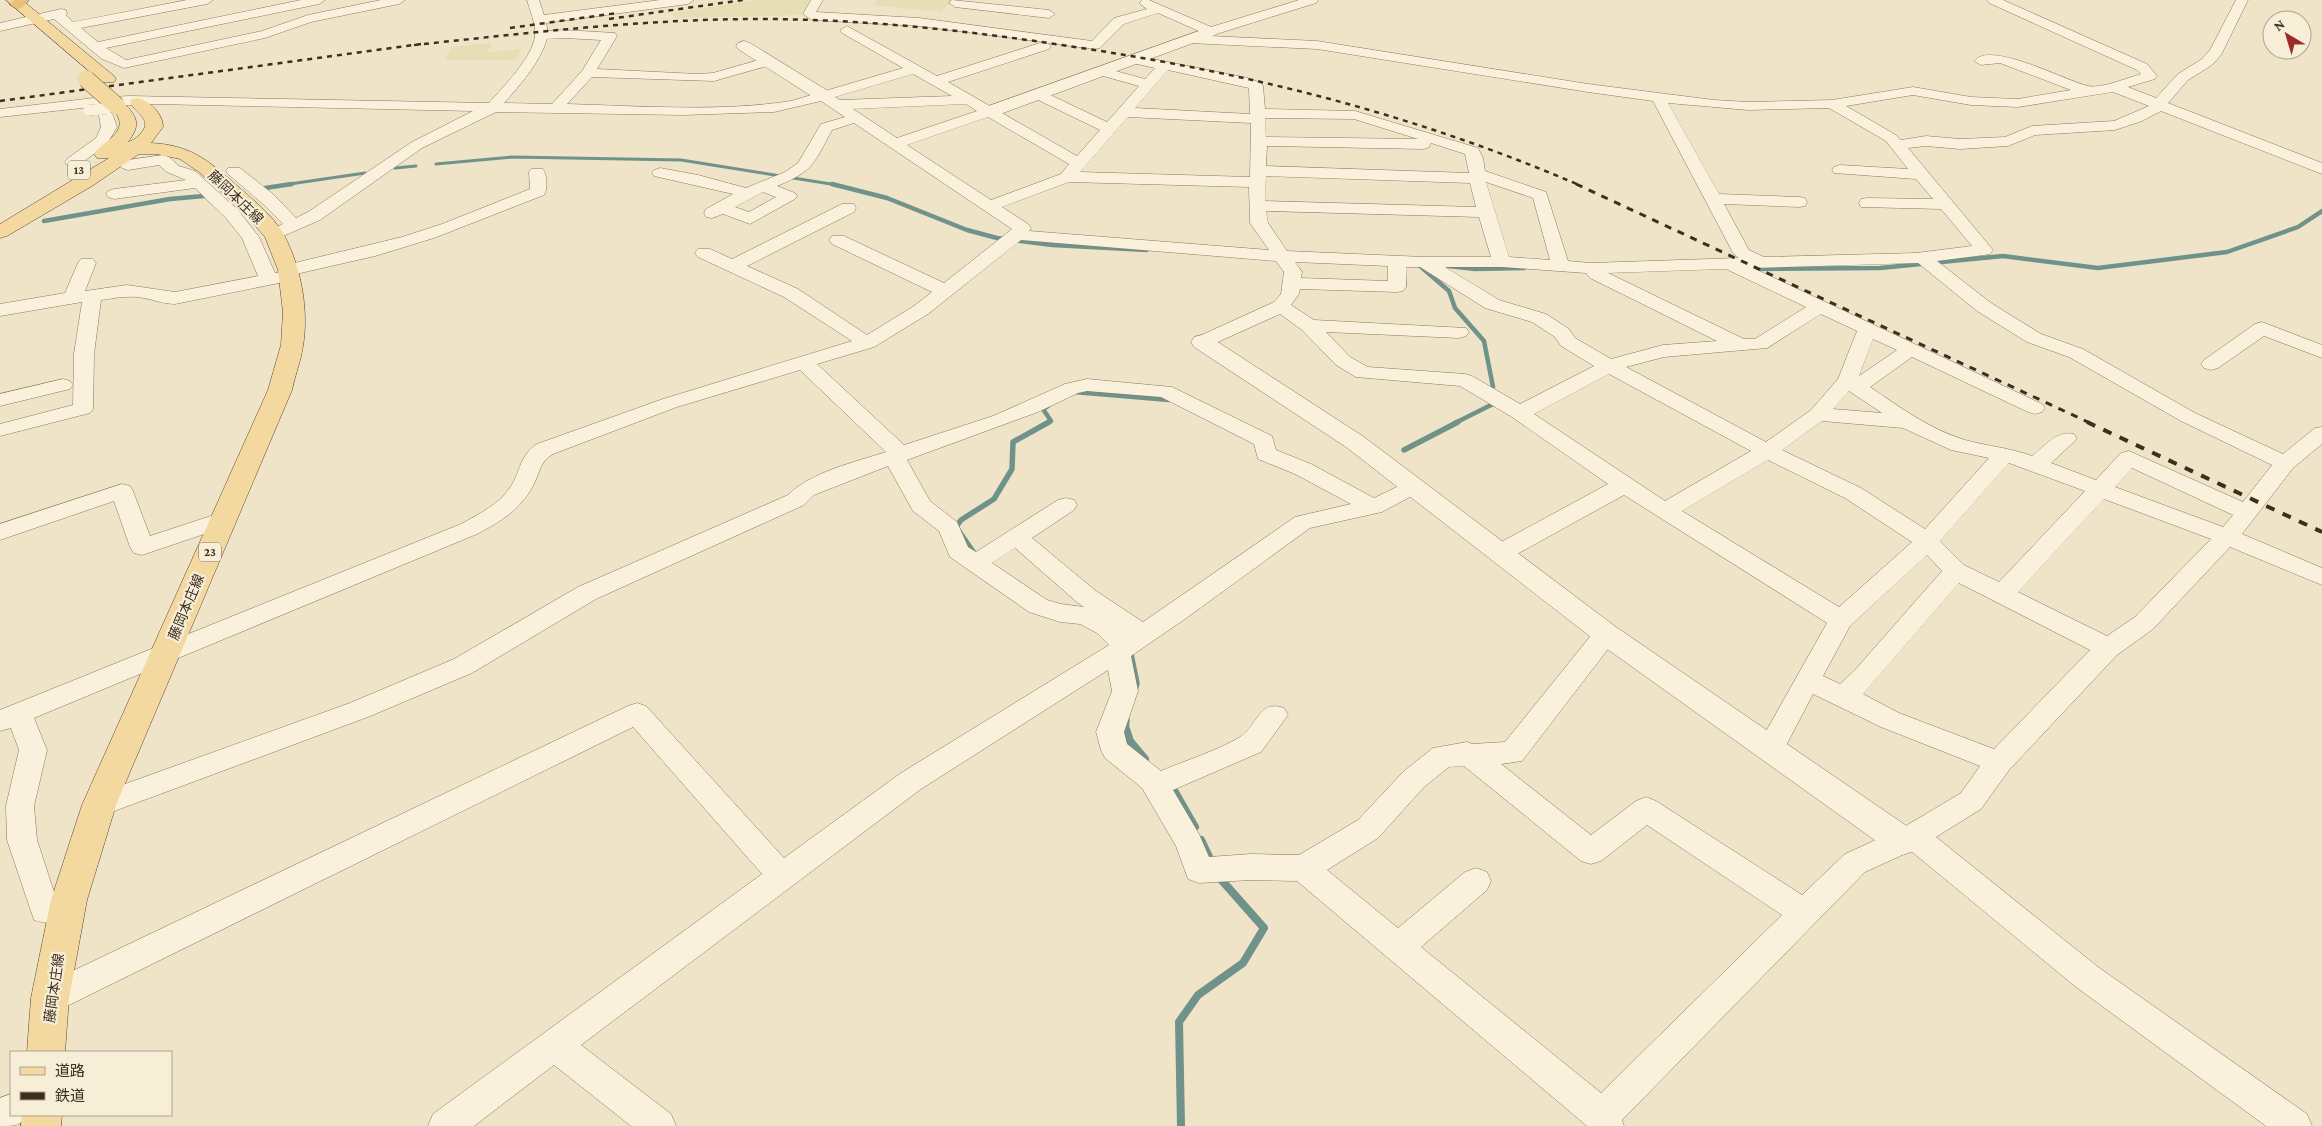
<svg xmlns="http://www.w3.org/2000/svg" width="2322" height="1126" font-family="'Crimson Pro','Noto Sans JP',serif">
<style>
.farmland{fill:#e6deb5}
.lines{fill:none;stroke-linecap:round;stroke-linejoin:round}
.stream-far3{stroke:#6f938a;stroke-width:3}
.stream-far2{stroke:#6f938a;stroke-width:4.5}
.stream-far1{stroke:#6f938a;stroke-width:5.5}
.stream{stroke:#6f938a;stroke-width:8}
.minor-casing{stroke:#8d765c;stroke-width:1}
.tertiary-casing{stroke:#8d765c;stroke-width:1}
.primary-casing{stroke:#5b4430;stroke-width:1}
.trunk-casing{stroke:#5b4430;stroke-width:1}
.minor{fill:#faf1dc;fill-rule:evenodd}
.tertiary{fill:#faf1dc;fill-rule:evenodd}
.primary{fill:#f3d9a0;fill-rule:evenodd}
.trunk{fill:#eabe7c;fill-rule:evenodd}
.rail-far2{stroke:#3d2e20;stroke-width:2.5;stroke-dasharray:5 5;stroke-linecap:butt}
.rail-far1{stroke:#3d2e20;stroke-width:3;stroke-dasharray:7 7;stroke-linecap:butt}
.rail{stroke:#3d2e20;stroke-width:4;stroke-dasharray:9 9;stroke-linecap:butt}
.pedestrian-bridge-casing{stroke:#8d765c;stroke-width:11;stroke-linecap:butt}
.primary-bridge-casing{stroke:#5b4430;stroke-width:18;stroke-linecap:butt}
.pedestrian-bridge{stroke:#faf1dc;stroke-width:11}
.primary-bridge{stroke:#f3d9a0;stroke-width:17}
.labels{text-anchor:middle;stroke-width:4.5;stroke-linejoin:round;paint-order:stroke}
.shield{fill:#f7eed8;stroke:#756857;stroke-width:1}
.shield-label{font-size:12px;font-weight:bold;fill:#3d2e20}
.street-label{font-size:14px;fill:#3d2e20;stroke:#f7eed8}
</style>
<rect width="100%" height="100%" fill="#f0e4c8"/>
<!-- farmland -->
<path class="farmland" d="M756 0H809L803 15 675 18 671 13Z
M878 0H952L941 12 872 5Z
M492 43 488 52 521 49 516 60H445L451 47Z"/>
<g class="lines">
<!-- stream-far3 -->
<path class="stream-far3" d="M436 164 512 157 681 160 837 185
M395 168 416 166
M283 185 365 173"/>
<!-- stream-far2 -->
<path class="stream-far2" d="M832 184 887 198 967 230 997 238 1052 245 1147 250
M265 188 292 184
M44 221 170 199 204 196
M1420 266 1449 291 1455 308 1484 341 1493 387
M1448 266 1475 269 1524 268
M1748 269 1880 268 2003 256 2098 268 2227 252 2298 227 2322 211
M1074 392 1169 400
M1047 423 1051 421 1043 409 1048 406
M1455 423 1493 404"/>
<!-- stream-far1 -->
<path class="stream-far1" d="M1404 450 1458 422
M974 553 956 527 961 520 994 499 1012 469 1013 442 1049 422
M1130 649 1137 683 1135 691
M1126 731 1127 720"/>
<!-- stream -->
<path class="stream" d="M1126 729 1130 741 1145 759
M1171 785 1195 827
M1201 840 1212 863
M1181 1126 1179 1022 1198 995 1243 963 1264 928 1218 876"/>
<!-- minor casing -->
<g class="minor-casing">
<path id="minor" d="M187 0H213L207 4 81 28 98 42 301 0H325L319 4 106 48 126 60 262 31 308 15 381 0H405L399 4 311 22 265 38 124 68 102 59 54 19 0 31V23L61 9 66 10 67 13 66 15 73 22Z
M527 0H539L544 15 660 0H694L688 4 546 23 548 31 564 30 615 33 617 36 597 69 698 74 713 73 769 57 776 61 774 64 714 81 592 77 567 104C639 106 721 112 791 101L903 68 842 33 840 30 847 26 937 76 1043 42 919 26 812 20 803 14 811 0H823L816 12 919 18 1092 41 1114 18 1147 9 1139 3 1142 0H1149L1211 27 1299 0H1318L1316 3 1210 36 1317 41 1588 84 1714 100 1748 102 1832 100 1913 87 1971 97 2018 99 2071 90 2000 63 1981 65 1974 61C1990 40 2066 81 2088 86 2101 89 2127 78 2141 74L2137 70 1989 3 1987 0H2003L2147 64 2157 76 2155 79 2128 87 2156 98 2178 74 2202 59 2210 50 2236 0H2248L2221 55 2212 65 2188 80 2168 103 2322 163V174L2161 111 2142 121 2115 130 2035 135 2008 146 1960 149 1926 146 1908 148 1993 250 1990 254 1984 255 1937 261 1991 303 2041 334 2083 349 2195 413 2283 454 2315 428 2322 427V444L2293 468 2242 534 2322 568V585L2230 547 2153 629 2117 655 2009 770 1981 809 1936 837 2098 967 2307 1114 2312 1126H2266L2076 987 1911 851 1865 872 1622 1120 1624 1126H1587L1297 881 1251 880 1199 883 1188 879 1176 846 1142 788 1105 758 1101 750 1096 732 1112 691 1108 670 921 789 581 1045 671 1114 676 1126H631L554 1065 474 1126H428L433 1114 762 874 633 727 61 1009 50 1013 39 1009 34 998 39 987 628 706 637 703 646 706 784 858 901 773 1109 645 1097 633 1080 624 1060 622 1029 612 950 557 939 531 913 511 888 466 814 495 804 505 596 599 472 673 368 717 109 813 99 817 89 813 85 805 89 797 350 703 454 659 578 587 788 495C811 472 855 462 886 452L800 370 677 407 553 454C539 462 540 473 533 486 520 510 500 522 477 534L34 718 47 750 34 806 37 840 55 895 68 894 79 898 83 907 79 916C64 922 49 925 34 920L7 840 6 806 19 750 11 728 0 731V710L461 524C479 514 500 504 511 486 521 470 520 455 537 444L663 399 852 341 784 297 698 257 695 253 698 249H710L732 259 842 204H854L856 208 854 212 747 266 798 289 867 335 914 306 932 292 832 244 829 240 832 236H844L944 283 1012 229 854 123 832 130C814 163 814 171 777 186L795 193 797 196 795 199 750 224 723 214 712 218 706 217 704 213 706 209 733 194 654 176 652 173 654 170 660 168 698 175 746 188 785 172 798 163 821 124 845 117 821 101 774 112 683 115 496 112 422 148 320 220 274 240 268 239 265 235 268 231 283 224 262 203 228 174 226 171 228 168H240L274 195 296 218 308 212 412 142 473 111 155 104 106 106 113 115 117 127 107 144 79 165H67L65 162 67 159 96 138 101 127 99 116 91 107 0 117V109L94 98 129 96 489 103C503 87 534 56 535 35 536 24 530 11 527 0ZM1158 13 1210 36H1184L1182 39 1189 43 1317 49 1588 92 1653 101 1733 253 1739 258 1591 263 1568 261 1546 192 1485 171 1483 158 1478 148 1355 111 1265 109 1263 86 1261 83 1248 78 1133 55 1128 56 1126 59 1128 62 1155 68 1145 79 1101 67 1096 68 1094 71 1096 74 1139 86 1107 122 1042 91H1032L1030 94 1032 97 1100 130 1077 156 948 82 1049 49 1051 46 1047 43 1095 49 1100 48 1124 24ZM564 38 601 40 582 71 552 104 504 103C521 84 539 64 547 39ZM1168 70 1249 88 1250 114 1135 108ZM913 74 952 96 840 100 835 97ZM2113 92 2149 106 2114 121 2032 126 2005 137 1960 139 1926 136 1901 140 1896 135 1846 106 1913 95 1971 105 2018 107ZM1668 103 1748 110 1829 108 1886 141 1908 169 1840 165 1834 167 1832 170 1834 173 1916 179 1933 199 1867 198 1861 199 1859 203 1861 207 1941 209 1972 246 1916 253 1764 257 1749 250 1724 204 1799 207 1805 206 1807 202 1805 198 1799 197 1719 194ZM966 104 977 111 897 138 853 109ZM988 117 1069 164 1061 174 991 200 907 145ZM1128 117 1251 123 1250 177 1080 172ZM1265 118 1354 119 1418 139 1266 137ZM1431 143 1465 154 1469 173 1266 166 1267 146 1424 149 1429 147ZM1266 176 1470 183 1476 207 1265 201ZM1069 182 1249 187 1250 223 1269 250 1029 231 1031 228 1028 224 1002 207ZM1486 182 1533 198 1550 260 1509 257ZM763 192 776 197 749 212 735 207ZM1266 211 1479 217 1491 257H1424L1287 251 1268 223ZM1021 240 1276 261 1284 272 1281 294 1274 302 1195 338 1192 342 1195 346 1202 348 1209 346 1280 314 1302 330 1336 365 1356 377 1460 386 1512 417 1608 484 1492 547 1488 553 1492 559 1500 561 1508 559 1624 495 1827 623 1756 749 1760 757 1770 760 1780 757 1813 694 1881 727 1980 766 1961 793 1904 827 1845 854 1802 895 1656 801 1646 797 1636 801 1591 835 1501 764 1522 761 1615 640 1619 634 1615 628 1606 625 1597 628 1505 742 1472 744 1467 742 1433 748 1404 771 1358 820 1299 855 1251 854 1209 857 1199 834 1173 790 1261 752 1288 715 1284 708C1258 699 1258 726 1240 737 1219 750 1184 761 1161 771L1127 744 1124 732 1138 691 1131 656 1185 619 1310 528 1382 512 1421 491 1424 486 1421 481 1413 479 1374 498 1311 464 1276 450 1272 436 1172 387 1087 379 1065 384 993 416 904 445 817 364 874 347 928 314ZM1295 262 1388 266V281L1301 278 1302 272ZM1918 263 1977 311 2027 342 2069 357 2181 421 2272 465 2243 502 2129 451 2121 453 2096 480 2051 463 2077 439 2074 434C2057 430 2045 446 2032 456 2011 448 1987 446 1965 440 1929 429 1900 407 1870 387L1912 357 2028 412 2035 414 2042 412 2045 408 2042 404 1753 268ZM1406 267H1420L1485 308 1532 322 1555 337 1561 346 1594 366 1520 404 1472 376 1465 374 1368 367 1350 357 1326 332 1459 338 1466 336 1469 332 1466 328 1314 320 1291 305 1299 294 1300 289 1397 292 1403 291 1406 287ZM1445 267H1502L1586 273 1590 278 1717 341 1663 345 1611 359 1575 338 1569 329 1546 314 1499 300ZM1726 269 1806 307 1755 339H1744L1608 273ZM1821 314 1857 331 1838 379 1811 410 1766 442 1626 367 1664 357 1767 348ZM1873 339 1897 350 1859 376ZM1609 374 1751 451 1665 501 1534 414ZM1087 391 1161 397 1254 444 1258 459 1295 474 1351 504 1295 517 1143 622 1096 591 1032 538 1074 510 1077 505 1074 500 1066 498 1058 500 976 552 968 547 957 522 930 501 907 460 1038 412 1078 393ZM1849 391 1882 413 1833 409ZM1822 421 1903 428 1951 450 1989 458 1925 529 1861 488 1782 450ZM1768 460 1845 498 1912 542 1839 607 1682 511ZM2009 463 2085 491 1999 582 1964 565 1940 541ZM2132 468 2233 515 2223 527 2115 487ZM2104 499 2211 539 2135 617 2107 636 2018 592ZM1015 548 1078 603 1084 607 1061 604 1047 600 992 563ZM1927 555 1942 571 1855 670 1840 684 1823 676 1850 626ZM1959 583 2090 650 1994 749 1899 713 1863 694ZM1464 766 1581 861 1591 864 1601 861 1647 825 1782 915 1601 1093 1421 947 1487 890 1491 881 1487 872 1476 868 1465 872 1398 928 1327 870 1378 838 1424 787 1449 767Z
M952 0 1049 10 1055 14 1049 18 955 7 949 3Z
M163 155 169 157 179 166 195 171 238 210 259 237 275 273 281 272 279 270 282 266 402 237 442 224 530 189 529 172 531 169H543C547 175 548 189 544 195L434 238 375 256 296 274 298 276 295 280 289 281 175 304C163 304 155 300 144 298 130 295 115 298 101 300L94 354 93 409 90 413 0 436V424L73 405 74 354 82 302 0 316V304L65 293 78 263 81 259H93L96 263 85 291 127 285 175 292 258 276 242 238 226 218 195 188 114 199 108 197 106 194 108 191 114 189 186 180 167 172 159 165 128 170 122 168 120 165 122 162 128 160Z
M2262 322 2322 345V358L2264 336 2218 368 2211 370 2204 368 2201 364 2204 360 2255 324Z
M63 379 70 381 73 385 70 389 0 406V394Z
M122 484 130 486 133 491 150 536 223 512 231 515 234 520 231 525 142 555 134 553 130 547 114 501 0 540V524Z
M11 1094V1115H27C21 1126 14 1126 0 1126V1098Z"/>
</g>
<!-- tertiary casing -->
<g class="tertiary-casing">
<path id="tertiary" d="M1210 27 1215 29 1218 32 1215 35 995 116H983L980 112 983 108Z
M744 41 750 43 828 91 830 95 828 99H816L738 49 736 46 738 43Z
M1202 335 1210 337 1364 437 1616 627 1914 831 1919 841 1914 851 1902 855 1890 851 1596 641 1346 447 1194 347 1191 342 1194 337Z"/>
</g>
<!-- primary casing -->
<g class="primary-casing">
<path id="primary" d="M6 0H22L114 76 116 79 114 82H102Z
M138 98C150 101 163 114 163 127L151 143C189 145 207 159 234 183 250 197 274 216 284 235 301 267 309 310 303 346 301 361 295 375 292 390L116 805 87 900 69 998 65 1052H27L31 998 51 900 82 805 268 390 281 345 283 312 278 270 265 237 240 208 199 172 180 159 157 154H139L92 186 7 236 0 238V224L109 158H97L94 154C101 143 128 133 117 115 114 112 111 109 108 106L111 102H123C138 117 141 125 128 142 132 141 138 137 141 133 153 120 136 113 130 103L132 99Z
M22 1115H62L61 1126H21Z"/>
</g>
<!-- trunk casing -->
<g class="trunk-casing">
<path id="trunk" d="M14 0H29L22 8 17 9 10 5Z"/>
</g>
<!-- minor -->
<use href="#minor" class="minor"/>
<!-- tertiary -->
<use href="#tertiary" class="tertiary"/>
<!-- primary -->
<use href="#primary" class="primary"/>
<!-- trunk -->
<use href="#trunk" class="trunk"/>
<!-- rail-far2 -->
<path class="rail-far2" d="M609 19 743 0
M510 28 617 13
M414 45C529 33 644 19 759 19 861 19 962 30 1062 45 1244 72 1409 112 1579 185
M0 101 421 44"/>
<!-- rail-far1 -->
<path class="rail-far1" d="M1576 184 2090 423"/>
<!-- rail -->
<path class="rail" d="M2087 422 2322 532"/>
<!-- pedestrian-bridge casing -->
<g class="pedestrian-bridge-casing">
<path id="pedestrian-bridge" d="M89 110 106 109"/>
</g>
<!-- primary-bridge casing -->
<g class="primary-bridge-casing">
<path id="primary-bridge" d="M86 79 117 106"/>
</g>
<!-- pedestrian-bridge -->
<use href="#pedestrian-bridge" class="pedestrian-bridge"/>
<!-- primary-bridge -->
<use href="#primary-bridge" class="primary-bridge"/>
</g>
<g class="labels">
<!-- shield labels -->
<g class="shield">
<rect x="68" y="160.5" width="22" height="19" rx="4"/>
<rect x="199" y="542.5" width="22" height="19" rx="4"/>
</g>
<g class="shield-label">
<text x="79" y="174">13</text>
<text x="210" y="556">23</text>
</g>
<!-- street labels -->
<g class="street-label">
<text transform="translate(236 197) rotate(44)" y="5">藤岡本庄線</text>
<text transform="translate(186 607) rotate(-67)" y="5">藤岡本庄線</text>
<text transform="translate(54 988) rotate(-82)" y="5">藤岡本庄線</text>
</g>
</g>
<!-- legend -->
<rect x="10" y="1051" width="162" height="65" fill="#f7eed8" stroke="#ada18e"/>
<rect x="20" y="1067" width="25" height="8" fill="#f3d9a0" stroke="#ada18e"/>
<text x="55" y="1076" font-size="15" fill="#3d2e20">道路</text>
<rect x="20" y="1092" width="25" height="8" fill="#3d2e20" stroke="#ada18e"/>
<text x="55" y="1101" font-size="15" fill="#3d2e20">鉄道</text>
<!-- north arrow -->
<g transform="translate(2287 35) rotate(322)"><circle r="24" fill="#f7eed8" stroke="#ada18e"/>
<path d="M0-4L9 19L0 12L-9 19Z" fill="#9e2a2b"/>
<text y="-8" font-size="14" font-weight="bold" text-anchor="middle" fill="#3d2e20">N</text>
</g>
</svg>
